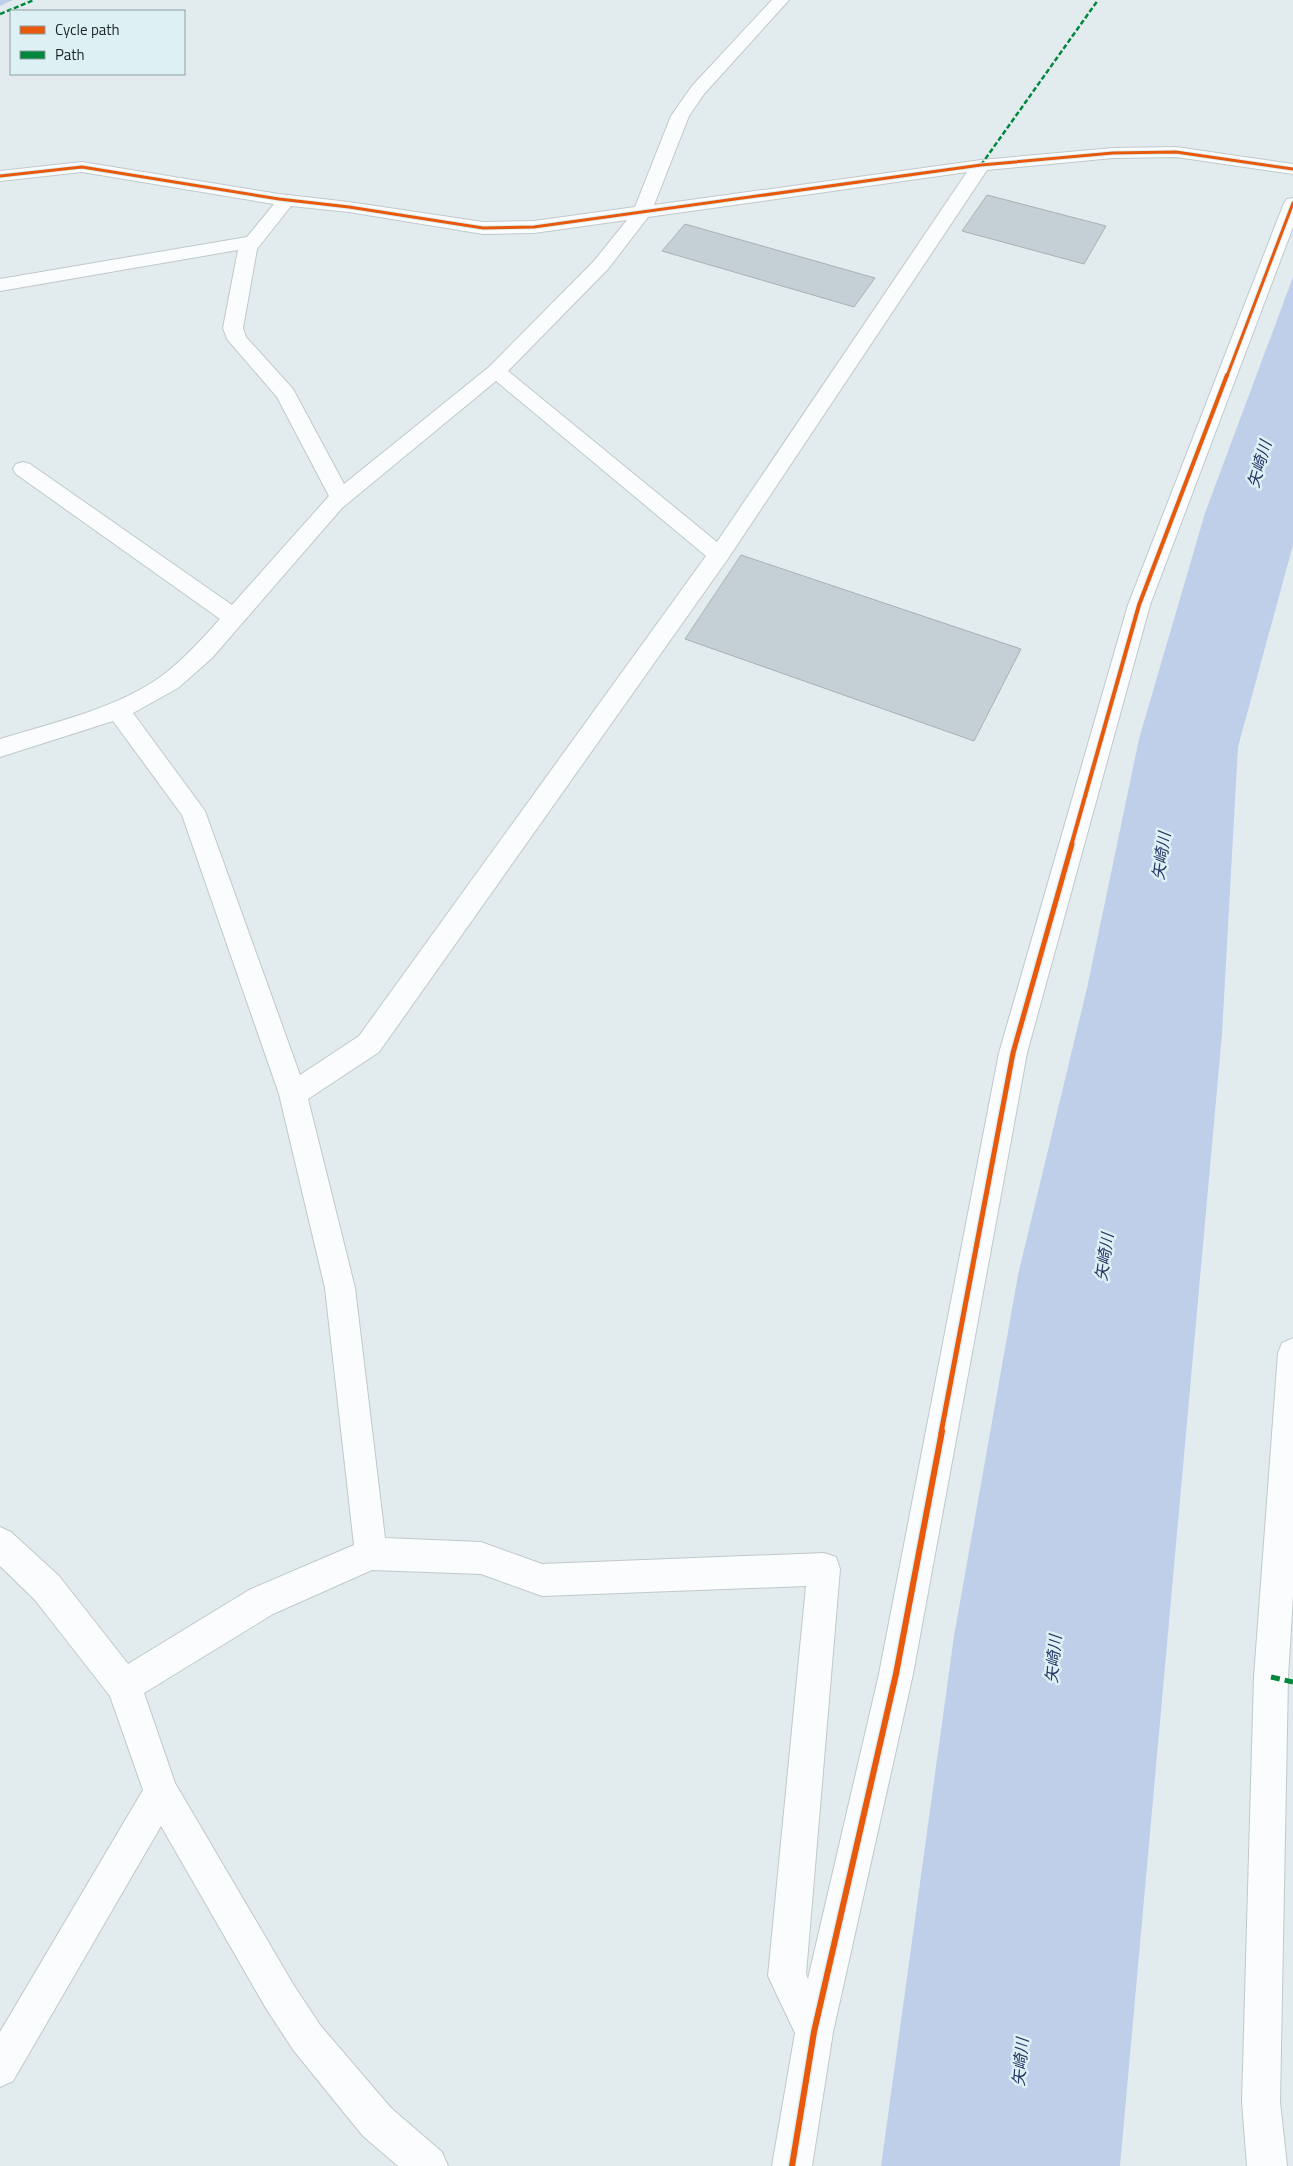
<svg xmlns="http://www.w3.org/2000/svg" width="1293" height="2166" font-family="'Titillium Web','Noto Sans JP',sans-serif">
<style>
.water{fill:#c0cfe9}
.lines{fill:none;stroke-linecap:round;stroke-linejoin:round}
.stream{fill:#c0cfe9;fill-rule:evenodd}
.building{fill:#c4cfd6;stroke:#aab1b4}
.street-casing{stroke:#c0c8ca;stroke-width:2}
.street{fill:#fbfcfd;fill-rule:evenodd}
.quiet-far1{stroke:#00873e;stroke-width:2.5;stroke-dasharray:5 2.5;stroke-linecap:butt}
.quiet{stroke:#00873e;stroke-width:5;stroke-dasharray:9 5;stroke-linecap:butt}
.cycleway-far3-casing{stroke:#ddf0f4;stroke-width:5}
.cycleway-far2-casing{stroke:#ddf0f4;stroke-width:6}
.cycleway-far1-casing{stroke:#ddf0f4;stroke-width:8}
.cycleway-casing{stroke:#ddf0f4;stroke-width:9}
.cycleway-far3{stroke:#e8590c;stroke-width:3}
.cycleway-far2{stroke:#e8590c;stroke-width:4}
.cycleway-far1{stroke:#e8590c;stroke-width:5}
.cycleway{stroke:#e8590c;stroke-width:6}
.labels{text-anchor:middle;stroke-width:5;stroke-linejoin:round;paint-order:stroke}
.water-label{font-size:16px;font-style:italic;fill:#233564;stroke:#ddf0f4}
</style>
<rect width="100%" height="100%" fill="#e2ecef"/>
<!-- water -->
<path class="water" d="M1293 277V545L1238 747 1222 1034 1120 2166H881L954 1636 1018 1275 1087 988 1139 739 1205 513Z"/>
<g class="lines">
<!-- stream -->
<path class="stream" d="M0 0H13L0 6Z"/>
</g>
<!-- building -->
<path class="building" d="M987 195 1106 226 1084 264 962 231Z
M685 224 875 278 854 307 662 251Z
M741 555 1021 649 974 741 685 639Z"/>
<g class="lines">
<!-- street casing -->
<g class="street-casing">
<path id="street" d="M772 0H789L704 94 689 116 654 205 981 160 1113 148 1176 147 1293 164V174L1176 157 1113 158 987 170 727 560 379 1052 308 1099 355 1288 385 1538 481 1542 542 1564 824 1553 836 1557 840 1569 806 1974 808 1979 879 1674 999 1053 1128 605 1284 203 1287 199 1293 198V227L1150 605 1027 1053 913 1674 833 2032 812 2166H772L795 2033 768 1976 806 1586 542 1596 481 1574 372 1570 273 1614 144 1693 175 1783 293 1984 320 2025 391 2108 442 2152 448 2166H398L363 2136 294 2051 267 2010 161 1826 13 2081 0 2087V2032L143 1790 110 1696 35 1600 0 1566V1527L11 1532 59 1576 128 1664 249 1590 354 1545 325 1288 279 1094 182 815 113 721 0 757V739C52 723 119 708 163 675 184 659 202 639 220 619L16 474 13 469 16 464 23 462 30 464 232 605 329 496 277 397 227 339 223 328 238 250 0 291V279L247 237 274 204 82 172 0 181V171L82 162 279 194 349 202 483 222 534 221 635 207 671 116 692 86ZM967 172 717 542 508 371 608 269 648 217ZM291 206 349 212 483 234 534 233 627 220 594 261 489 367 344 484 293 389 246 337 243 328 257 249ZM496 381 706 556 359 1036 300 1075 205 811 133 713 178 688 212 658 342 508Z
M1293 1338V1596L1288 1677 1280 2102 1287 2166H1247L1242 2102 1254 1677 1278 1353 1282 1343Z"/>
</g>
<!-- street -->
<use href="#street" class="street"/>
<!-- quiet-far1 -->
<path class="quiet-far1" d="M0 14 34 0
M981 165 1098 0"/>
<!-- quiet -->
<path class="quiet" d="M1271 1677 1293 1682"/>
<!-- cycleway-far3 casing -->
<g class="cycleway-far3-casing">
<path id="cycleway-far3" d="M0 176 82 167 279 199 349 207 483 228 534 227 981 165 1113 153 1176 152 1293 169
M1227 376 1293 203"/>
</g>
<!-- cycleway-far2 casing -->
<g class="cycleway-far2-casing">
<path id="cycleway-far2" d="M1071 846 1139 605 1227 375"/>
</g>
<!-- cycleway-far1 casing -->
<g class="cycleway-far1-casing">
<path id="cycleway-far1" d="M941 1433 1013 1053 1072 844"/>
</g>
<!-- cycleway casing -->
<g class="cycleway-casing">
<path id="cycleway" d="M792 2166 814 2032 896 1674 942 1431"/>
</g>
<!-- cycleway-far3 -->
<use href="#cycleway-far3" class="cycleway-far3"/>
<!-- cycleway-far2 -->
<use href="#cycleway-far2" class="cycleway-far2"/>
<!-- cycleway-far1 -->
<use href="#cycleway-far1" class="cycleway-far1"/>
<!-- cycleway -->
<use href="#cycleway" class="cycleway"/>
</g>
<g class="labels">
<!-- water labels -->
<g class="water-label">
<text transform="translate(1259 464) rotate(-74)" y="6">矢崎川</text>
<text transform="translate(1161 856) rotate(-82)" y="6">矢崎川</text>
<text transform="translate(1104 1257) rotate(-82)" y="6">矢崎川</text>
<text transform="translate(1053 1659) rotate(-85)" y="6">矢崎川</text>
<text transform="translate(1020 2062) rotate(-85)" y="6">矢崎川</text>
</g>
</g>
<!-- legend -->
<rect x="10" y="10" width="175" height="65" fill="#ddf0f4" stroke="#909ea1"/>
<rect x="20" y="26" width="25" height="8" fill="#e8590c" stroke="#909ea1"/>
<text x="55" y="35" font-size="15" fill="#1d2425">Cycle path</text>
<rect x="20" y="51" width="25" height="8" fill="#00873e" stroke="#909ea1"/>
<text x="55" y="60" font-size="15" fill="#1d2425">Path</text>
</svg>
